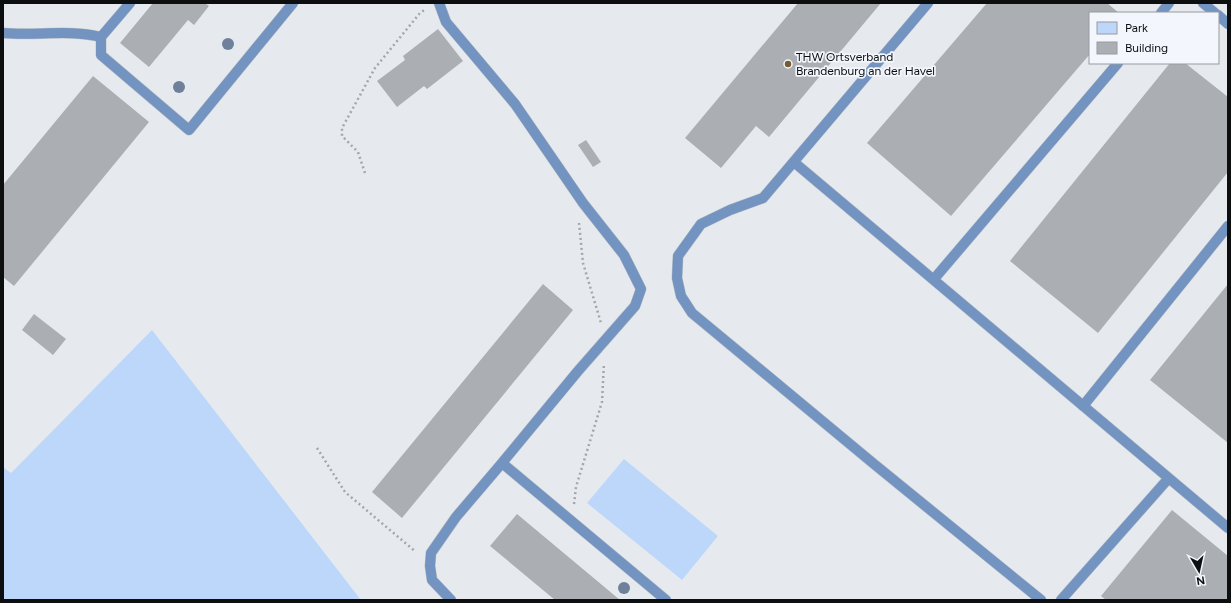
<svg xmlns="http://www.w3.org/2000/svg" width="1231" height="603" font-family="Figtree,sans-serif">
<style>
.green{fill:#bdd7fb}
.building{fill:#abaeb3}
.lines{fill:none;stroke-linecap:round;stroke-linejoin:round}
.service-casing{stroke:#c3c7cb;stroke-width:11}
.path{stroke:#a3a6aa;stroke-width:2.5;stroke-dasharray:2 3;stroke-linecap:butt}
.service{stroke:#7393c0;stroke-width:10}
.tree{fill:#6e809a}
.poi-dot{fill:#785c2f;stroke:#f3f7fd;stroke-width:1.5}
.labels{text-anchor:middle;stroke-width:3.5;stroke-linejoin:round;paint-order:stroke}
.poi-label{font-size:12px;fill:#0d0e10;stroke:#f3f7fd;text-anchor:start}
</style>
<rect width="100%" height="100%" fill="#e6eaef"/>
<!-- green -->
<path class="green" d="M152 330 361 600H3V467L11 473Z
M624 459 718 536 682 580 587 503Z"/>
<!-- building -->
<path class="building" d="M153 3H205L209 6 194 25 188 20 149 67 120 43Z
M798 3H881L769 137 756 126 721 168 685 138Z
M987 3H1107L1119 13H1090V54L951 216 867 143Z
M438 29 463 61 427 89 424 86 397 107 377 81 405 60 403 56Z
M1170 63H1185L1228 97V172L1098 333 1010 261Z
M93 76 149 122 14 286 3 277V185Z
M586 140 601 162 593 167 578 145Z
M543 284 573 310 402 518 372 492Z
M1228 284V443L1150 380Z
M34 314 66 339 53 355 22 330Z
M1172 510 1228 556V600H1106L1101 596Z
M517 514 620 600H555L490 546Z"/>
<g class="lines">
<!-- service casing -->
<g class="service-casing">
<path id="service" d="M130 3 101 37V55L189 130 293 3
M439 3 446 22 515 104 583 203 624 255 641 289 635 306 578 371 502 463
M928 3 763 198 730 210 701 224 678 256 677 278 681 296 692 313 874 464 1041 600
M1203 3 1215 13
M1161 13 1169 3
M1218 15 1228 24
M3 33C36 36 69 29 101 37
M795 163 1228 528
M934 279 1118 63
M1083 406 1228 226
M451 600 432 580 430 566 431 553 456 517 502 463 666 600
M1061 600 1168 479"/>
</g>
<!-- path -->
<path class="path" d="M365 173 358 152 342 136V128L375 68 420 13 426 9
M579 223 583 263 601 323
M317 448 345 492 416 552
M574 504 576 487 602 402 604 363"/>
<!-- service -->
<use href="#service" class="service"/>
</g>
<!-- trees -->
<g class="tree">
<circle cx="228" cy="44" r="6"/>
<circle cx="179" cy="87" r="6"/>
<circle cx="624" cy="588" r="6"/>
</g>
<!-- markers -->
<circle class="poi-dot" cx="788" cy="64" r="4"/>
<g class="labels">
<!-- poi labels -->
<g class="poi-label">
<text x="796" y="61">THW Ortsverband<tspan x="796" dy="14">Brandenburg an der Havel</tspan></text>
</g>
</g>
<!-- border -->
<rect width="1231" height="603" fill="none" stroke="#0d0e10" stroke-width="8"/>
<!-- legend -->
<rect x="1089" y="12" width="130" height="52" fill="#f3f7fd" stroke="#979a9e"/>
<rect x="1097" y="22" width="20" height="12" fill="#bdd7fb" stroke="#979a9e"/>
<text x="1125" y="32" font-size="12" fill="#0d0e10">Park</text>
<rect x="1097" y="42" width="20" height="12" fill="#abaeb3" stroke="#979a9e"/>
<text x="1125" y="52" font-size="12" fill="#0d0e10">Building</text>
<!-- north arrow -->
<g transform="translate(1199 571) rotate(171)" stroke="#f3f7fd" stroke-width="3" paint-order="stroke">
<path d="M0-3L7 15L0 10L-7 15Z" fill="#0d0e10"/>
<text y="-6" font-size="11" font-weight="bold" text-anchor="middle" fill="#0d0e10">N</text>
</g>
</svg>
